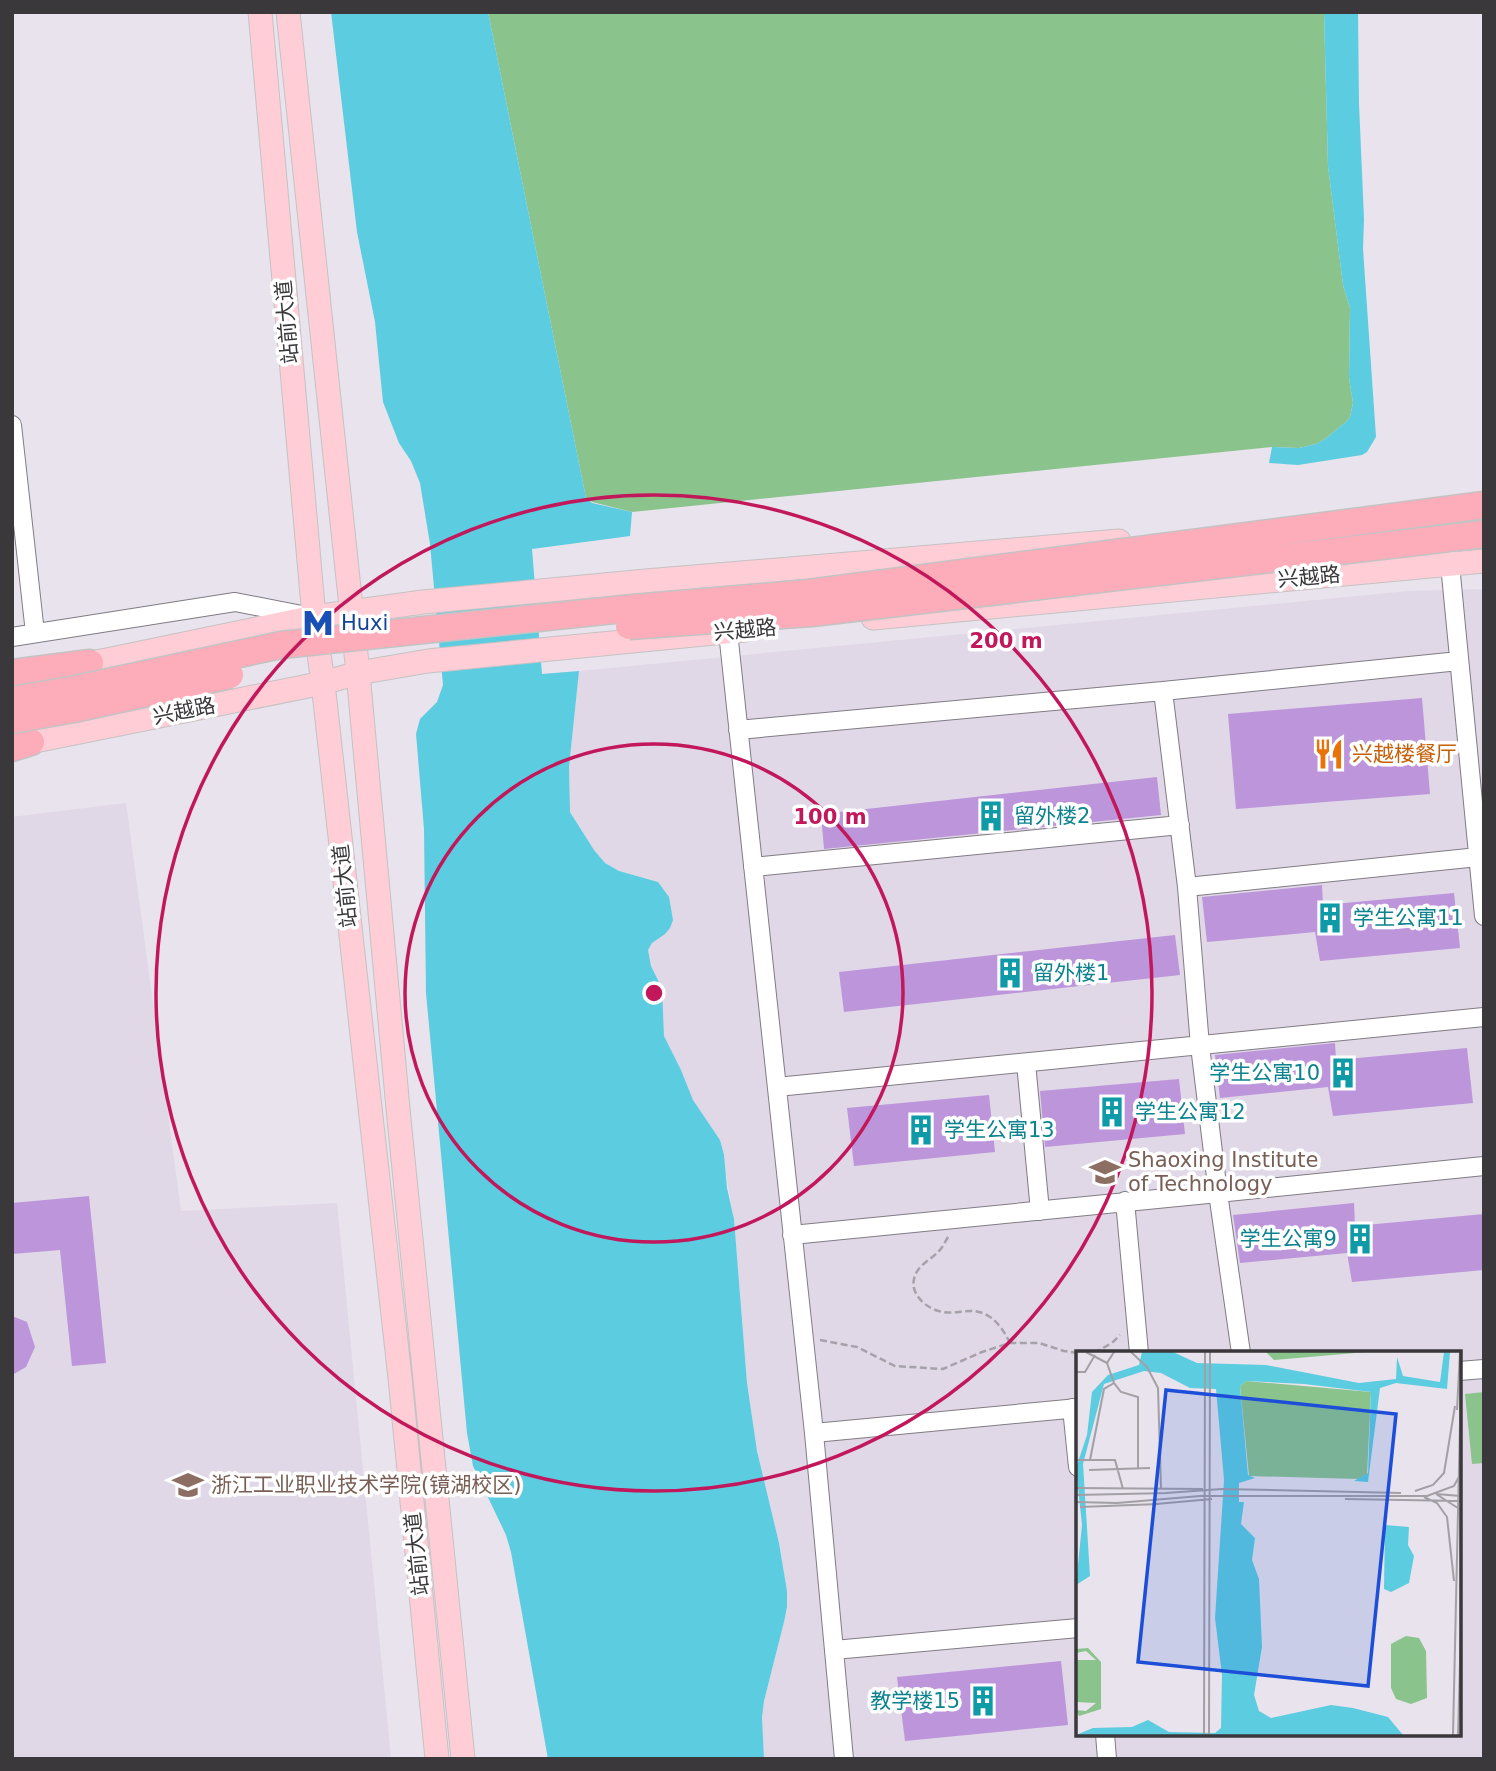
<svg xmlns="http://www.w3.org/2000/svg" width="1496" height="1771" font-family="'DejaVu Sans','Noto Sans SC',sans-serif">
<style>
.built{fill:#e0d7e7;fill-rule:evenodd}
.green{fill:#8ac48c}
.water{fill:#5ccce0}
.building{fill:#bc95da}
.lines{fill:none;stroke-linecap:round;stroke-linejoin:round}
.minor-casing{stroke:#807c84;stroke-width:20}
.major-casing{stroke:#c4c3c4;stroke-width:25}
.highway-casing{stroke:#c4c3c4;stroke-width:29}
.path{stroke:#a6a2a9;stroke-width:2.5;stroke-dasharray:7 3.5;stroke-linecap:butt}
.minor{stroke:#fff;stroke-width:18}
.major{stroke:#fecdd6;stroke-width:23}
.highway{stroke:#fdacba;stroke-width:26}
.highway-bridge-casing{stroke:#c4c3c4;stroke-width:29;stroke-linecap:butt}
.highway-bridge{stroke:#fdacba;stroke-width:26}
.ring{fill:none;stroke:#c2185b;stroke-width:3.5}
.labels{text-anchor:middle;stroke-width:7;stroke-linejoin:round;paint-order:stroke}
.street-label{font-size:21px;fill:#3a383b;stroke:#fff}
.transit-label{font-size:21px;fill:#164399;stroke:#fff;text-anchor:start}
.food-label{font-size:21px;fill:#c56008;stroke:#fff;text-anchor:start}
.culture-label{font-size:21px;fill:#0d838f;stroke:#fff;text-anchor:start}
.education-label{font-size:21px;fill:#785e54;stroke:#fff;text-anchor:start}
.inset-road{fill:none;stroke:#a29fa5;stroke-width:2}
.view{fill:#1d4ed8;fill-opacity:0.15;stroke:#1d4ed8;stroke-width:3.5}
.inset-edge{fill:none;stroke:#3a383b;stroke-width:3.5}
.centre{fill:#c2185b;stroke:#fff;stroke-width:3.5}
.ring-label{font-size:21px;text-anchor:middle;font-weight:bold;fill:#c2185b;stroke:#fff;stroke-width:7;stroke-linejoin:round;paint-order:stroke}
</style>
<rect width="100%" height="100%" fill="#e8e3ec"/>
<!-- built -->
<path class="built" d="M1484 589V1759H764L762 1717 764 1701 784 1622 787 1607V1591L779 1543 757 1451 747 1383 734 1219 720 1140 693 1100 681 1070 664 1036 663 1012 659 980 651 966 648 950 652 943 665 934 658 882 619 871 605 863 594 850 570 811 569 767 579 671 1409 591ZM1078 1353H1459V1734H1078Z
M126 803 181 1211 337 1203 391 1759H12V817Z"/>
<!-- green -->
<path class="green" d="M488 12H1324L1328 166 1343 285 1350 308 1349 378 1353 403 1350 417 1347 421 1325 439 1316 444 1299 448 1272 447 632 512 592 502 586 498Z
M1484 1392V1463L1472 1464 1465 1394Z"/>
<!-- water -->
<path class="water" d="M331 12H488L586 498 592 503 632 512 630 536 532 549 542 674 579 671 569 767 570 812 594 850 605 863 619 871 658 882 669 897 673 920 670 928 665 934 652 943 648 950 651 966 662 988 664 1036 681 1070 693 1100 720 1140 724 1155 727 1188 734 1219 747 1383 757 1451 779 1543 787 1591V1607L784 1622 764 1701 762 1717 764 1759H548L511 1552 506 1535 473 1466 467 1433 426 993 424 829 416 734 420 719 437 702 443 685 430 544 420 483 411 461 399 443 383 402 375 322 357 232Z
M1324 12H1358L1359 104 1364 219 1363 249 1376 437 1367 452 1362 455 1298 465 1269 463 1272 447 1299 448 1316 444 1325 439 1347 421 1350 417 1353 403 1349 378 1350 308 1343 285 1328 166Z"/>
<!-- building -->
<path class="building" d="M1422 698 1430 794 1236 809 1228 714Z
M1157 777 1161 815 824 849 821 814Z
M1322 885 1323 905 1454 893 1460 948 1320 961 1315 932 1207 942 1202 897Z
M1175 935 1180 975 844 1012 839 972Z
M1335 1043 1336 1060 1467 1048 1473 1103 1333 1116 1328 1087 1220 1098 1215 1055Z
M1179 1079 1185 1134 1045 1147 1040 1091Z
M989 1095 995 1152 854 1166 847 1108Z
M89 1196 106 1363 72 1366 60 1250 12 1254V1203Z
M1354 1203 1355 1226 1484 1214V1270L1352 1282 1347 1253 1240 1263 1233 1215Z
M12 1316 27 1322 35 1347 26 1367 12 1375Z
M1061 1661 1068 1725 905 1741 897 1677Z"/>
<g class="lines">
<!-- minor casing -->
<g class="minor-casing">
<path id="minor" d="M12 425 35 633
M1449 554 1484 916
M728 632 814 1433 844 1759
M12 637 235 602 307 616
M1163 691 1187 887
M738 730 1163 691 1459 661
M753 867 1180 825
M1026 1063 1040 1211
M777 1087 1484 1017
M1125 1201 1139 1353
M792 1235 1218 1193 1200 1046 1187 887 1478 857
M1241 1353 1218 1193 1484 1166
M1459 1371 1484 1369
M1072 1408 1078 1467
M814 1433 1078 1408
M834 1650 1078 1628
M1105 1734 1107 1759"/>
</g>
<!-- major casing -->
<g class="major-casing">
<path id="major" d="M260 12 314 617 323 683 400 1378 437 1759
M288 12 358 673 399 1119 463 1759
M873 618 1484 561
M73 667 314 617 423 602 646 581 1119 541
M15 745 323 683 358 673 428 661 745 630"/>
</g>
<!-- highway casing -->
<g class="highway-casing">
<path id="highway" d="M12 673 90 663
M12 748 31 742"/>
</g>
<!-- path -->
<path class="path" d="M948 1237C945 1242 943 1247 939 1251 932 1259 916 1266 914 1279 910 1295 928 1310 943 1312 960 1315 972 1305 990 1317 999 1323 1005 1333 1010 1343
M820 1340 857 1347 895 1366 943 1369 982 1352 1010 1343H1039L1064 1351 1078 1353
M1094 1353 1112 1343 1120 1335"/>
<!-- minor -->
<use href="#minor" class="minor"/>
<!-- major -->
<use href="#major" class="major"/>
<!-- highway -->
<use href="#highway" class="highway"/>
<!-- highway-bridge casing -->
<g class="highway-bridge-casing">
<path id="highway-bridge" d="M629 626 812 613 1484 534
M12 700 71 690 281 645 633 608 808 593 1484 505
M12 720 74 709 230 675"/>
</g>
<!-- highway-bridge -->
<use href="#highway-bridge" class="highway-bridge"/>
</g>
<!-- distance rings -->
<g class="ring">
<circle cx="654" cy="993" r="249"/>
<circle cx="654" cy="993" r="498"/>
</g>
<!-- icons -->
<defs>
<g id="metro-bare" transform="scale(2.415)"><path d="M-5.5 5V-5H-3L0 0L3-5H5.5V5H3V-.5L0 4L-3-.5V5Z" fill="#1a4fb4" stroke="#fff" stroke-width="2.5" paint-order="stroke"/></g>
<g id="restaurant-bare" transform="scale(2.415)"><path d="M-5-6h1v4h1v-4h1v4h1v-4h1v5L-1.5 .5V6h-2V.5L-5-1ZM5-6V6H3V1.5H1.5Q1.5-4 5-6Z" fill="#e8710a" stroke="#fff" stroke-width="2.5" paint-order="stroke"/></g>
<g id="building-bare" transform="scale(2.415)"><path d="M-4-6H4V6H1V3H-1V6H-4ZM-2.5-4.3h1.7v1.8h-1.7ZM.8-4.3h1.7v1.8H.8ZM-2.5-1h1.7V.8h-1.7ZM.8-1h1.7V.8H.8Z" fill="#0f9aa8" stroke="#fff" stroke-width="2.5" paint-order="stroke"/></g>
<g id="university-bare" transform="scale(2.415)"><path d="M0-5L7-2L0 1L-7-2ZM-4 1L0 2.5L4 1V4Q0 6-4 4Z" fill="#8d6e63" stroke="#fff" stroke-width="2.5" paint-order="stroke"/></g>
</defs>
<g fill-rule="evenodd">
<use href="#metro-bare" x="318" y="623"/>
<use href="#restaurant-bare" x="1329" y="754"/>
<use href="#building-bare" x="991" y="816"/>
<use href="#building-bare" x="1330" y="918"/>
<use href="#building-bare" x="1010" y="973"/>
<use href="#building-bare" x="1343" y="1073"/>
<use href="#building-bare" x="1112" y="1112"/>
<use href="#building-bare" x="921" y="1130"/>
<use href="#university-bare" x="1105" y="1172"/>
<use href="#building-bare" x="1360" y="1239"/>
<use href="#university-bare" x="188" y="1485"/>
<use href="#building-bare" x="983" y="1701"/>
</g>
<g class="labels">
<!-- street labels -->
<g class="street-label">
<text transform="translate(287 322) rotate(-95)" y="7">站前大道</text>
<text transform="translate(1309 577) rotate(-5)" y="7">兴越路</text>
<text transform="translate(745 630) rotate(-5)" y="7">兴越路</text>
<text transform="translate(184 711) rotate(-11)" y="7">兴越路</text>
<text transform="translate(345 886) rotate(-96)" y="7">站前大道</text>
<text transform="translate(417 1554) rotate(-96)" y="7">站前大道</text>
</g>
<!-- transit labels -->
<g class="transit-label">
<text x="341" y="630">Huxi</text>
</g>
<!-- food labels -->
<g class="food-label">
<text x="1352" y="761">兴越楼餐厅</text>
</g>
<!-- culture labels -->
<g class="culture-label">
<text x="1014" y="823">留外楼2</text>
<text x="1353" y="925">学生公寓11</text>
<text x="1033" y="980">留外楼1</text>
<text x="1320" y="1080" text-anchor="end">学生公寓10</text>
<text x="1135" y="1119">学生公寓12</text>
<text x="944" y="1137">学生公寓13</text>
<text x="1337" y="1246" text-anchor="end">学生公寓9</text>
<text x="960" y="1708" text-anchor="end">教学楼15</text>
</g>
<!-- education labels -->
<g class="education-label">
<text x="1128" y="1167">Shaoxing Institute<tspan x="1128" dy="24">of Technology</tspan></text>
<text x="211" y="1492">浙江工业职业技术学院(镜湖校区)</text>
</g>
</g>
<!-- overview -->
<g transform="translate(1076 1351)">
<rect width="385" height="385" fill="#e8e3ec"/>
<path d="M190 1H291L198 9ZM170 30 295 41 291 124 283 128 173 125 164 35ZM330 285 343 287 350 300 351 347 335 353 320 348 315 337V293ZM12 297 25 311V358L3 365 0 359 10 360 20 352 0 351V309H20L10 300 0 302V298Z" fill="#8ac48c"/>
<path d="M66 1H97L121 12 190 14 283 32 320 28 321 6 327 25 364 31 368 1H374L371 38 320 32 304 37 292 131 278 130 292 122 295 41 228 33 170 30 164 35 172 124 179 127 163 132V151H168L165 173 179 187 176 209 183 228 186 296 178 344 183 360 195 367 255 354 277 357 312 366 327 384H0L17 377 56 376 72 369 93 381 139 382 145 377 146 324 139 267 148 129 140 38 114 37 85 22 68 20 28 33 7 113 14 225 0 234 6 174 0 117 11 84 16 41 32 24 63 14ZM309 174 333 176 332 194 338 205 333 232 315 241 308 238Z" fill="#5ccce0"/>
<path class="inset-road" d="M10 1 31 12M38 1 31 12 38 32 45 41 62 46V117M55 1 71 16 82 37 85 137M0 21H9L19 4M381 59 384 1M0 109H39L47 138M14 109 28 38 38 32M13 119 74 117M0 137 127 138M339 140 357 134 368 122 379 55M90 142 146 138 325 142M360 143 385 145M360 143 385 159M0 144 93 142M348 146 361 152 371 166 378 230M269 148 385 150M0 151 41 152 124 145H351L378 135 385 122M80 153 136 148M4 156 83 153M128 384 129 1M133 384 134 1M377 384 385 28M382 384 385 276"/>
<path class="view" d="M90 39 320 63 292 335 62 311Z"/>
<rect width="385" height="385" class="inset-edge"/>
</g>
<circle cx="654" cy="993" r="10" class="centre"/>
<g class="ring-label">
<text x="1006" y="648">200 m</text>
<text x="830" y="824">100 m</text>
</g>
<!-- border -->
<rect width="1496" height="1771" fill="none" stroke="#3a383b" stroke-width="28"/>
</svg>
